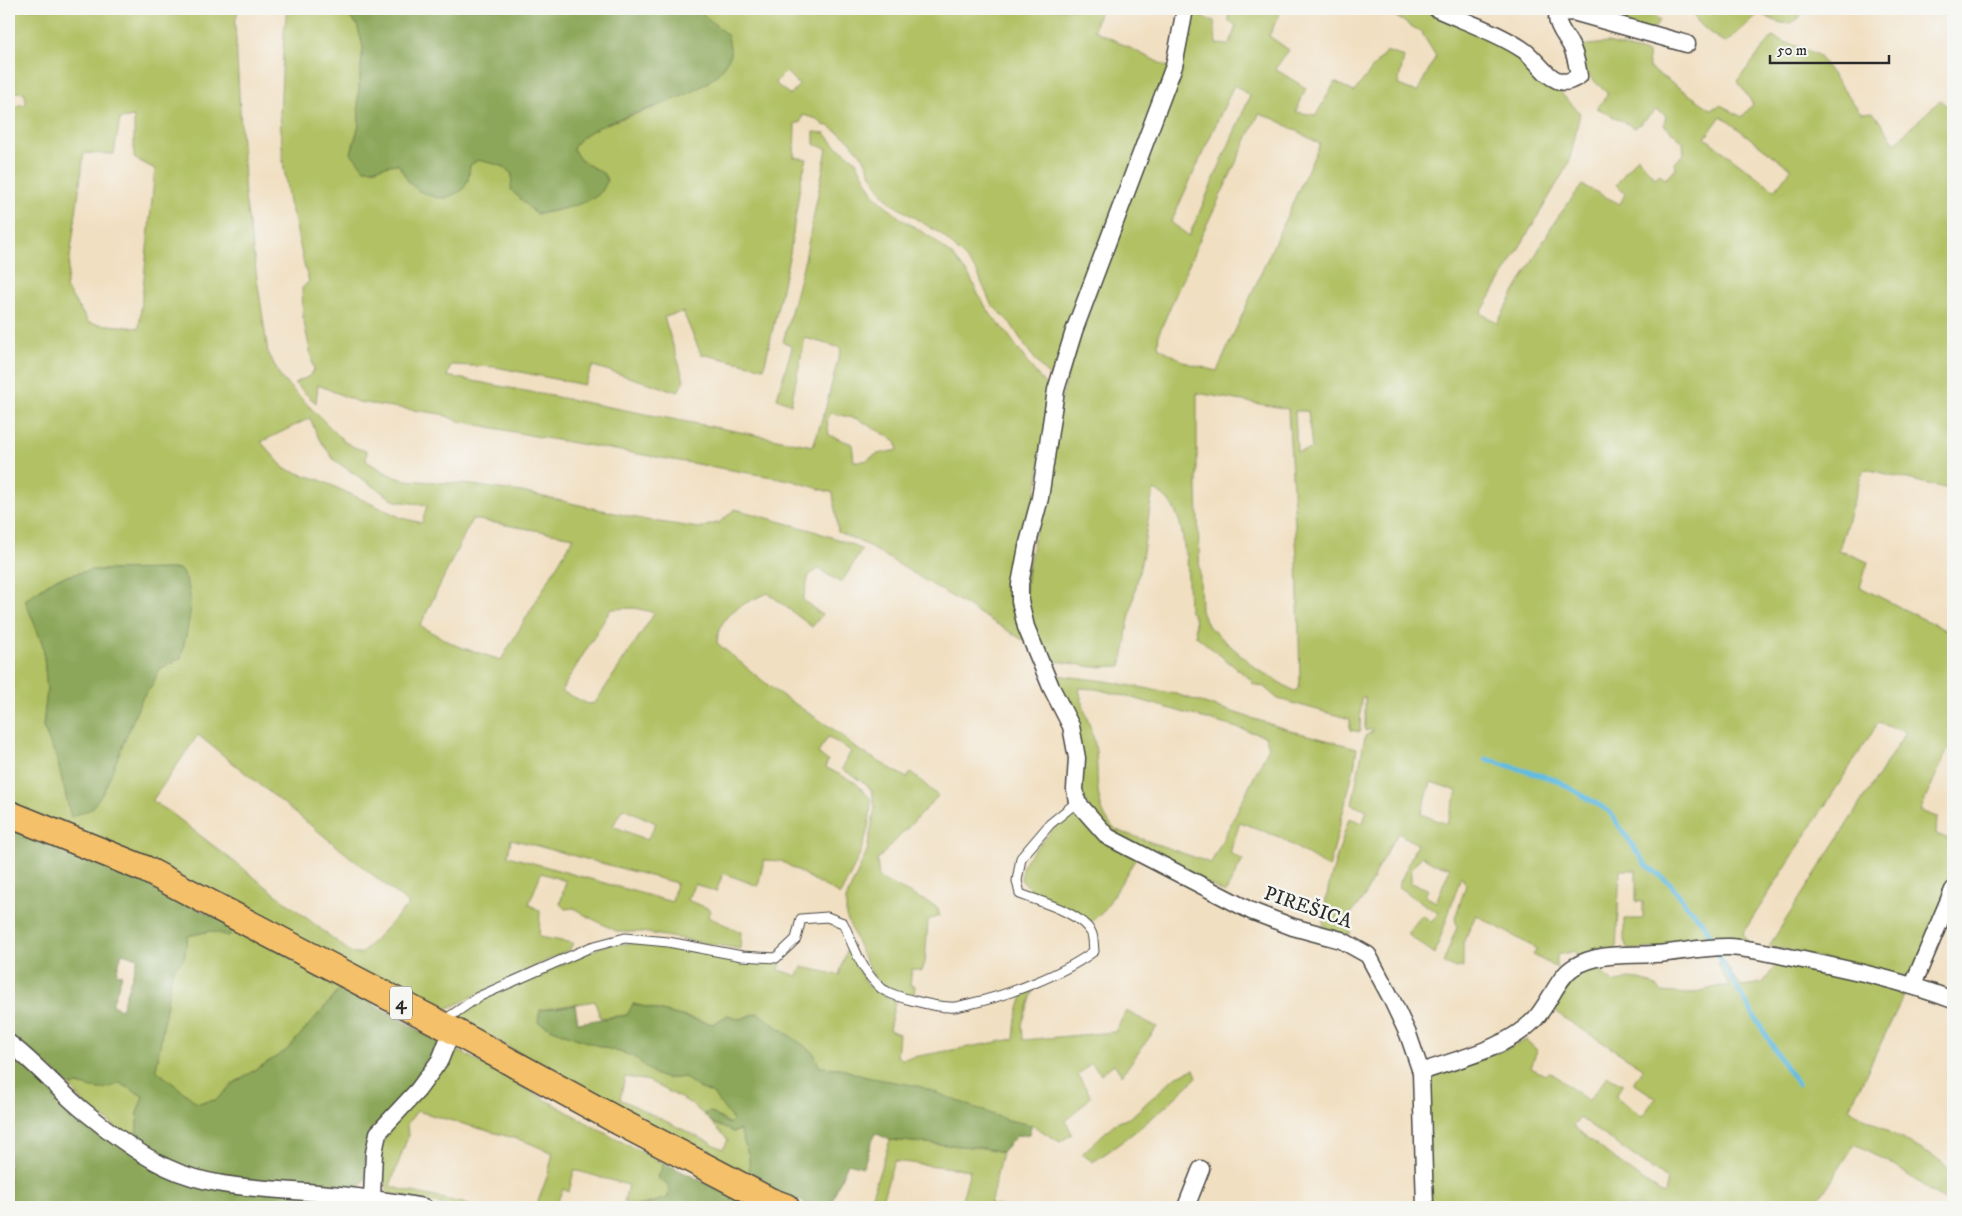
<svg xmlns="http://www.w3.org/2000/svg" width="1962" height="1216" font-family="'IM FELL DW Pica',serif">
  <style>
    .green { fill: #b1c164; stroke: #6e7648; fill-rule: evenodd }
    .forest { fill: #8ca75a; stroke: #5c6942; fill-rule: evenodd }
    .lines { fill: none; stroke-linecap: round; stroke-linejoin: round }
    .stream { stroke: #62bce0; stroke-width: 5 }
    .lane-casing { stroke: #494642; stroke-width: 11 }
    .street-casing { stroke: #494642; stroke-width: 19 }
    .primary-casing { stroke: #494642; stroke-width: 29 }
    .lane { stroke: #fff; stroke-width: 9 }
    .street { stroke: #fff; stroke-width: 16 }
    .primary { stroke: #f4c16a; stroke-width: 26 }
    .labels { text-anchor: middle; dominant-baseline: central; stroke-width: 5; stroke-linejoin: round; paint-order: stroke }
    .shield { fill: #f6f6f2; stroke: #686867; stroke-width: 1 }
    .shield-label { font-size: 19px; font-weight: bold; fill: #2b2b2b }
    .street-label { font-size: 20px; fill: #2b2b2b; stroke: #f6f6f2 }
  </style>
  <rect width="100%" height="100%" fill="#f6f6f2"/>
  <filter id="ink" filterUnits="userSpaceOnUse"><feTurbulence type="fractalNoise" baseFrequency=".02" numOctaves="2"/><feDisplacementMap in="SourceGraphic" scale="10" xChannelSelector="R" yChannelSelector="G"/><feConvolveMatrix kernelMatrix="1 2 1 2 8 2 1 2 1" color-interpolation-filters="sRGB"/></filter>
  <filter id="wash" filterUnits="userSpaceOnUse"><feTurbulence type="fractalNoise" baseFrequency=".0096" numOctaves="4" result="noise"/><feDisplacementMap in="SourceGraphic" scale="20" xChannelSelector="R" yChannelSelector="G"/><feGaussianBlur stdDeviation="1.12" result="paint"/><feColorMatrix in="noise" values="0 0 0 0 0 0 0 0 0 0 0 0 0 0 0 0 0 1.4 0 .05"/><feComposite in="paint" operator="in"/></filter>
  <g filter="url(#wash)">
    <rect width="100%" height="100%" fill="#f1dfc1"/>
    <path class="green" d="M9 9H238L235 24 245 197 268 352 281 378 345 442 356 448 367 451 366 461 390 475 405 480 464 484 522 492 646 520 699 528 720 522 735 509 811 530 851 544 862 550 841 583 819 569 809 575 803 600 822 615 812 627 768 593C743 604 719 612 717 643L774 690 842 735 854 747 907 778 911 772 938 796 877 860 879 878 937 907 940 916 928 920 925 963 922 971 912 969 910 985 915 986 914 995 897 994 875 979 861 952 846 916V899L867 851 875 808 872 791 866 784 842 769 851 751 828 737 818 753 828 761 825 767 856 783 871 799C871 836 856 864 840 895L781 861 764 860 758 886 723 873 716 892 695 884 687 900 710 909 708 917 741 932 740 949 641 932H618L583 914 574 908 565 909 560 904 566 881 541 873 529 904 540 911 539 937 573 943 570 949 451 1007 438 1010 9 803V107L26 104 25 93 9 91ZM134 117V158L155 169 139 328 89 323 66 288 84 153 114 154 120 119ZM310 418 318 437 334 460 395 501 427 505 422 523 402 518 320 480 285 469 261 442ZM472 519 574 537 501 660 457 646 420 626ZM179 569 187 579 174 662 159 669 152 686 142 698 126 736 71 817 57 759 43 727 47 691 43 645 25 600 55 579 91 570ZM634 608 652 612 654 614 595 703 588 704 561 691 611 609ZM198 735 409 904 361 954H353L170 812 152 801ZM623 808 656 823 647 840 613 826ZM511 839 676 883 672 902 508 856Z
      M287 9H339L357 24 363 47 358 96 359 125 351 153 374 170 385 165 398 164 403 172 445 198 468 180 470 165 478 160C486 162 498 163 505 168 520 178 524 201 536 214 559 211 584 205 602 191L604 174 580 160 573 149 576 141 597 127 656 107 728 37 697 9H1100L1094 30 1170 68 1056 382 1044 371 1027 349 1011 324 991 304 977 272 965 258 941 234 892 204 883 194 871 174 864 158 848 139 829 126 823 125 817 119 803 115 800 123H795L794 157 807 159 801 179 790 253 764 368 701 354 683 312 664 317 684 380 678 392 593 366 584 385 496 367 451 365 447 376 813 446 824 414 841 348 805 338 791 404 777 398 792 347 783 342 805 259 827 149 814 144V132L825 133 834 144 855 160 875 196 900 218 932 238 955 258 970 277 979 296 991 315 1007 333 1027 362 1053 394 1030 526 1023 640 867 545 838 532 833 493 790 480 539 437 459 421 441 414 358 402 318 385 316 403 294 383 308 377 314 370 303 317 302 288 309 281 305 269 294 218 289 203 283 161 280 114 284 33ZM786 72 799 85 790 95 775 83ZM831 413 858 419 896 441 898 450 877 454 865 461H854L852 444 829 435 827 420Z
      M1231 9H1282L1269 36 1289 50 1275 69 1306 88 1296 112 1316 115 1335 82 1354 92 1386 51 1404 57 1398 85 1417 92 1436 56 1421 32 1383 9H1426L1516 46 1580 113 1569 163 1481 313 1497 323 1555 221 1582 185 1620 204 1625 194 1616 185 1637 157 1655 178 1660 174 1665 179 1676 169 1675 163 1684 153 1683 142 1664 125 1666 115 1656 110 1635 128 1597 108 1608 94 1585 72 1578 46 1608 43 1648 53 1649 68 1711 109 1721 105 1742 117 1753 104 1737 81 1772 37 1817 54 1861 113 1873 112 1895 143 1940 100 1953 111V490L1866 469 1861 476 1839 550 1868 562 1860 587 1953 634V737L1920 811 1937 817 1936 834 1949 839 1953 846V881L1914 970 1907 978 1769 946 1906 732 1878 723 1743 933 1747 942 1628 950 1624 940V919H1643V902L1636 901V870H1620L1616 950 1578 960 1575 951 1557 955V968L1533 955 1537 949 1476 915 1463 943V967L1454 968 1443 963 1457 927 1455 918 1466 885 1461 876 1435 954 1407 934 1422 915 1432 922 1438 913 1398 887 1417 844 1398 833 1378 867 1364 898 1347 918 1344 924 1350 930V935L1327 930 1323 924C1325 888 1339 852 1349 818L1363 823 1367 810 1352 805 1365 736 1372 732V729L1365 731V697L1361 698 1360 732 1350 730V719L1278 699 1264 687 1253 684 1250 679 1196 636 1194 616 1189 610 1187 554H1185C1182 528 1179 503 1154 490L1151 501 1142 558 1126 634 1127 641 1121 666 1093 667 1056 661 1044 654 1026 613 1025 586 1061 401 1072 361 1193 14 1214 21 1216 44 1229 45 1236 26 1229 22 1228 10ZM1234 85 1250 96 1189 236 1171 222ZM1259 114 1275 119 1320 144 1302 182 1217 371 1187 363 1158 347 1159 333 1199 241ZM1721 116 1791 169 1775 190 1705 138ZM1197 393 1288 409 1297 557 1300 682 1298 689 1294 691 1257 669 1209 627 1201 611 1197 488ZM1295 411H1308L1312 449 1297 452ZM1431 782 1457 791 1447 824 1421 814ZM1422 856 1435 864 1450 868 1436 902 1425 896 1428 889 1411 883V869Z
      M1582 9H1645L1660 20 1652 32Z
      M1691 9H1807C1791 31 1780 24 1760 13L1726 43C1712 35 1696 25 1691 9Z
      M1055 675 1106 681 1176 694 1292 731 1357 748 1354 768 1329 868 1279 837 1240 822 1230 853 1243 860 1225 893 1106 828 1090 810 1083 795ZM1079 688 1096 689 1140 700 1265 736 1269 747 1211 863 1116 830C1091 808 1100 773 1095 745 1091 725 1082 708 1079 688Z
      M1075 814 1108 842 1136 858 1104 911 1090 923C1069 904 1039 902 1021 880L1022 868 1026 859 1066 815Z
      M235 927 343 986 287 1050 234 1083 216 1100 197 1103 156 1070 172 971 184 958 188 936 210 931 229 936Z
      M649 943 760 963H781L779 970 798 976 802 967 839 975 847 950 869 987 895 1002 889 1030 899 1034 897 1056 902 1059 1014 1039 1016 1018 1024 993 1035 986 1022 1024 1023 1040 1115 1032 1126 1011 1157 1027 1122 1075 1114 1064 1101 1074 1091 1063 1078 1075 1091 1097 1066 1121 1072 1134 1060 1142 1032 1125 1007 1120 944 1096 866 1077 839 1068 820 1067 758 1013 739 1019 728 1015 713 1024 634 1004 627 1015 600 1018 595 1001 540 1010 538 1022C568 1037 598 1046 630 1055 635 1056 638 1061 642 1064 656 1078 666 1080 684 1077L699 1088 712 1093 733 1120 730 1124 711 1112 703 1114 690 1103 649 1081 625 1077 620 1099 723 1149 728 1140 711 1122 733 1132 740 1130 749 1156 750 1181 458 1019 464 1012 494 994 608 944Z
      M1724 961 1733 976 1742 986 1763 983 1779 961 1907 989 1849 1109 1942 1162 1953 1174V1207H1949L1947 1202 1889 1162 1855 1144 1814 1207H1430L1427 1088 1431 1079 1442 1071 1507 1049 1526 1040 1537 1050 1531 1068 1545 1075 1549 1071 1588 1101 1608 1076 1623 1084 1615 1096 1642 1116 1656 1098 1633 1083 1643 1068 1564 1018 1551 1007C1561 989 1573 975 1592 964L1614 983 1632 978 1651 983 1662 992 1689 994 1716 987H1730L1717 964ZM1580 1118 1668 1180 1665 1192 1663 1194 1631 1172 1573 1126Z
      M453 1051 461 1052 612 1137 664 1163 658 1178 669 1186 668 1198C651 1204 640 1209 624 1202L628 1185 574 1170 569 1192 563 1189 555 1207H536L548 1174 553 1153 524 1141 417 1111 407 1124 408 1136 390 1186C418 1195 448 1198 476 1207H454L388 1193C385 1182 379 1170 379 1159 378 1133 431 1076 448 1054Z
      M1194 1069 1197 1077C1164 1109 1131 1137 1093 1162L1082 1154 1114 1124 1131 1117 1175 1077Z
      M120 1083 143 1096 138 1111 136 1143 83 1102 70 1086C88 1083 100 1091 120 1083Z
      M890 1140 984 1148 1002 1152 990 1205 1004 1207H960L970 1170 894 1161 880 1207H868Z"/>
    <path class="forest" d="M339 9H697L728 36C729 42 731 50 730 56 729 59 725 63 724 66 697 109 587 114 573 149L580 160 604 174 607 180C606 183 604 188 602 191 591 205 553 211 536 214L511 190 512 174 503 166 478 160 470 165 468 180 463 190 446 198H437L419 191 409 183 398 164C385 165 376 170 364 169L351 153 359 125 358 96 363 47 357 24Z
      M179 569C200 596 187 627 181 658L159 669 152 686 142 698 104 791 91 809 71 817 57 759 43 727 47 691 43 645 25 600 55 579 91 570Z
      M9 826 126 873 235 927 229 936 210 931 188 936 184 958 172 971 156 1070 197 1103 216 1100 234 1083 287 1050 343 986 439 1042 431 1066 370 1137 365 1151 366 1179 359 1189 239 1179 199 1174 163 1159 136 1143 138 1111 143 1096 120 1083C114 1086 106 1089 99 1089 86 1088 85 1083 70 1086L36 1055 9 1034ZM122 953 138 958 121 1009 112 1005 122 975 116 973Z
      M633 1004 713 1024 728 1015 739 1019 758 1013 813 1052 820 1067 839 1068 866 1077 919 1086 1007 1120 1032 1125 1029 1134 1016 1136 1002 1152 984 1148 890 1140 875 1133 863 1167 848 1163 829 1207H815L750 1181 749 1156 740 1130 733 1132 711 1122 703 1114 710 1112 729 1124 733 1120 712 1093 699 1088 684 1077C666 1080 656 1078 642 1064 638 1061 635 1056 630 1055 598 1046 568 1037 538 1022L540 1010 575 1005 578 1023 627 1015Z
      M9 1053 163 1172 393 1207H9Z
      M664 1163 756 1207H634L668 1198 669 1186 658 1178Z"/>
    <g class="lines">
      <path class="stream" d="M1486 759 1556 780 1609 811 1646 865 1671 884 1686 905 1705 925 1726 970 1783 1063 1798 1084"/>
    </g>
  </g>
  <g filter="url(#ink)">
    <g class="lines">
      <defs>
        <path id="lane" d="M442 1022 478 997 591 947 625 938 668 942 742 956 776 958 796 939 801 919 827 917 843 923C854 946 861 971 881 988 892 997 936 1007 950 1007 956 1008 963 1005 969 1004 1006 996 1064 974 1094 951 1093 945 1094 937 1091 932 1079 912 1041 902 1020 894L1017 881 1021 858 1050 824 1077 802"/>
        <path id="street" d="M1185 9 1174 66 1074 331 1056 390 1040 498 1027 547 1020 584V601L1026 627 1051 687 1071 726 1077 758 1075 789 1077 802 1108 837 1251 911 1293 927 1341 940 1368 955 1391 998 1408 1034 1421 1072 1425 1207
          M1437 9C1466 22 1496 32 1522 49 1535 57 1543 74 1557 80 1565 84 1571 81 1579 76 1577 65 1576 54 1570 44 1565 35 1558 28 1557 18L1560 13 1573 12 1687 44
          M1913 985 1953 890
          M9 1043C35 1063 55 1086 79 1107 106 1129 135 1152 166 1167 209 1188 261 1188 307 1192 347 1195 385 1200 424 1207
          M1421 1072C1458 1059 1505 1049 1533 1021 1548 1007 1558 976 1574 967 1599 952 1626 956 1654 954 1679 953 1704 946 1730 947 1756 949 1782 956 1808 961 1857 971 1906 982 1953 1000
          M372 1197 374 1153 378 1133 418 1090 440 1060 452 1030
          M1186 1207 1201 1169"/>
        <path id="primary" d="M9 814 145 869 452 1030 620 1122 770 1201 786 1207"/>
      </defs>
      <use href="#lane" class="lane-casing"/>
      <use href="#street" class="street-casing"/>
      <use href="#primary" class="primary-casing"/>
      <use href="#lane" class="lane"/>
      <use href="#street" class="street"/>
      <use href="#primary" class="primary"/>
    </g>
  </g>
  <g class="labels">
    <rect class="shield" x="390" y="986.5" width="22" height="33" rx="4"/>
    <g class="shield-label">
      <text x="401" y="1003">4</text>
    </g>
    <g class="street-label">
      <text transform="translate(1308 908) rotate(19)">PIREŠICA</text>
    </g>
  </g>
  <rect width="1962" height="1216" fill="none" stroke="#f6f6f2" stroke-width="30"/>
  <path d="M1770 55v8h119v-8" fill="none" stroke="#2b2b2b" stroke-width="2.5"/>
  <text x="1777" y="55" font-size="15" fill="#2b2b2b" stroke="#f6f6f2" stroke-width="4" paint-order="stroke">50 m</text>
</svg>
